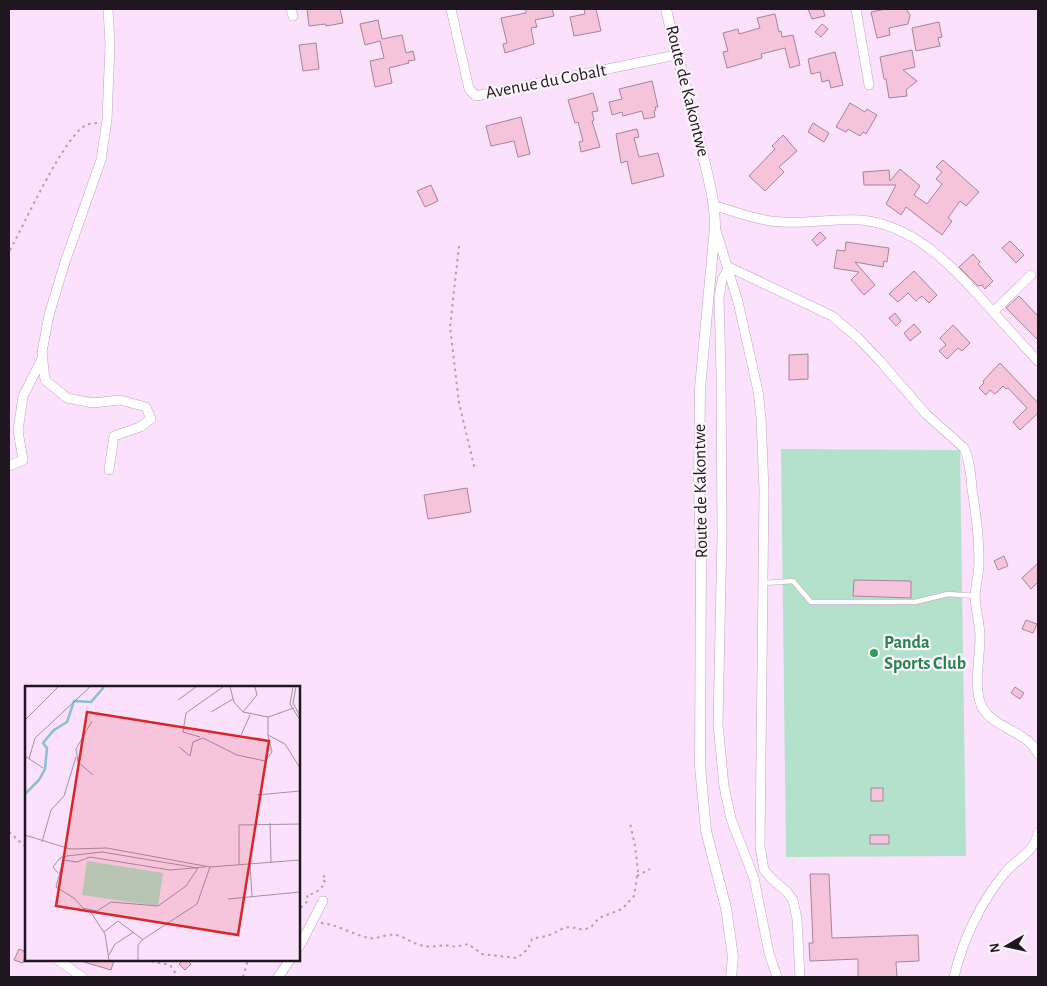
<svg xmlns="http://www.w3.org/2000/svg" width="1047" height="986" font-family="'Alegreya Sans',sans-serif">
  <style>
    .park { fill: #b3e1cb }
    .building { fill: #f5c4dc; stroke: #a58595 }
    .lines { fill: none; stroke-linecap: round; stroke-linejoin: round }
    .service-casing { stroke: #bea5bf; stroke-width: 5.5 }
    .minor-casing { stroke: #bea5bf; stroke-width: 10 }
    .tertiary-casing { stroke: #bea5bf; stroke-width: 11 }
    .path { stroke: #b39eb3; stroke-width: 2; stroke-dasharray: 2.5 4; stroke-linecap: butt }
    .service { stroke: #fff; stroke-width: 4.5 }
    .minor { stroke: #fff; stroke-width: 9 }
    .tertiary { stroke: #fff; stroke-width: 10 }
    .leisure-dot { fill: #2e9e5b; stroke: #fcf6fc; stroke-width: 2 }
    .labels { text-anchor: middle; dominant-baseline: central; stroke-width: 4.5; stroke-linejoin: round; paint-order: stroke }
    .street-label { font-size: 18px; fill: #1f161f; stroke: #fcf6fc }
    .leisure-label { font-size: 18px; font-weight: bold; fill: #27864d; stroke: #fcf6fc; text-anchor: start }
    .inset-river { fill: none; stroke: #88c0d2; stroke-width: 2.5 }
    .inset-road { fill: none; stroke: #a490a4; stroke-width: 1 }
    .view { fill: #d62828; fill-opacity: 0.15; stroke: #d62828; stroke-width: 2.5 }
    .inset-edge { fill: none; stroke: #1f161f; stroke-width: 2.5 }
  </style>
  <rect width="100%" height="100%" fill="#fce1fc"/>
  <path class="park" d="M781 449 960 450 966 856 786 857Z"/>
  <path class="building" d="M307 9H340L343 23 326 26V24L309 26Z
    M526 9H552L554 16 535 20 537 27 531 28 534 44 505 53 503 44 507 43 501 18 526 13Z
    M584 9H596L601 31 574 36 570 17 585 14Z
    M808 9H823L825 16 812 19Z
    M886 9H906L910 15 908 24 889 28 890 35 877 38 871 12Z
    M775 14 779 32 781 31 782 37 793 35 800 65 790 68 785 48 761 54 762 58 727 68 723 52 728 51 723 33 738 29 739 34 760 28 757 18Z
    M378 20 382 39 402 35 406 53 413 51 415 60 408 61 409 63 389 68 392 83 375 87 370 61 384 58 380 41 365 45 360 24Z
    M939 22 942 37 938 38 940 46 916 51 912 28Z
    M822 24 828 29 821 37 815 32Z
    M316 43 319 69 303 71 299 45Z
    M912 50 915 67 903 70 917 81 906 90 907 96 889 98 886 79H884L880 57Z
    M835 52 843 85 831 88 829 80 822 82 820 72 811 74 808 59Z
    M652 81 658 107H655L656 110 654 111 655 117 644 119 642 111 623 116 622 112 612 115 609 102 622 99 619 89Z
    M593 93 598 111 592 112 594 120 592 121 600 147 581 152 579 142 583 141 578 122 575 123 568 100Z
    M850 103 865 112 867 109 877 115 866 134 863 132 860 136 848 129 846 132 836 127Z
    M521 117 530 154 518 157 514 141 491 146 486 126Z
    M813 123 829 133 824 142 808 132Z
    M637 129 639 137 634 138 639 157 658 153 664 176 632 184 627 161 621 163 616 134Z
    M783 135 797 151 779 167 784 172 765 191 749 176 775 149 772 146Z
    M943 160 979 192 966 206 960 201 948 218 952 221 942 235 906 207 901 215 886 204 896 185H864L863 172 889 170 890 181 900 169 920 186 914 195 927 204 942 184 936 179 942 172 936 167Z
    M431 185 438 201 425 207 417 191Z
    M820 232 826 238 817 246 812 240Z
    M1010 241 1024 255 1016 263 1002 248Z
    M846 242 889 248 887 262 884 261 883 267 855 262 875 285 864 295 851 280 859 272 834 268 837 250 845 251Z
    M973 254 980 262 978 264 993 281 985 289 982 285 978 286 959 267Z
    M914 271 937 295 929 303 922 296 916 301 908 293 898 302 889 294Z
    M1019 296 1038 316V340L1006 308Z
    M895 313 901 321 896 326 889 318Z
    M914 324 921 332 910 341 904 333Z
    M953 325 970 343 962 351 958 348 947 359 939 351 946 345 940 338Z
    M808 354V379L789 380V355Z
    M1000 363 1038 403V413L1020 430 1013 422 1027 408 1008 388 1006 389 1003 386 995 394 990 390 986 395 979 388 984 383 983 381Z
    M467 488 471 512 428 519 424 495Z
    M1004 556 1008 566 998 570 994 561Z
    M1038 563V582L1031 589 1022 578Z
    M854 580 911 581V598L853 596Z
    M1026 620 1037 624 1033 633 1022 629Z
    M1015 687 1024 693 1020 699 1011 693Z
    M871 788H883V801H871Z
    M870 835H889V844H870Z
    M810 874H829L832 938 918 935 919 961 896 962 897 977H858V959L810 961 809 943H813Z
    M19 949 26 952 23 963 14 960Z
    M85 960H114L111 970 84 962Z
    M184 960H187L191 964 185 970 179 964Z"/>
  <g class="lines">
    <defs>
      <path id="service" d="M764 583 793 581 811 602H915L948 594 975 596"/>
      <path id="minor" d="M108 9 110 44 107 120 101 160 65 262 49 315 42 352 45 380 67 398 93 403 120 400 146 407 151 419 140 427 114 436 109 470
        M291 9 293 16
        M451 9 469 89 476 96 676 55
        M856 9 869 85
        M715 206C737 212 759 221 782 222 808 224 834 218 861 220 915 225 953 267 987 305 1004 324 1021 343 1038 361
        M715 227 738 302 758 391 761 417 764 490 760 846 764 870 771 878 787 892 793 900 797 919 800 977
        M993 312 1031 275
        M9 466 23 460 18 431 23 396 42 359
        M299 947 323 901
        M58 960 82 977
        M278 977 290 960
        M777 977 769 953 754 878 731 819 724 786 718 724 722 533 721 373 719 298 722 280 729 267 832 316 858 338 880 361 926 414 964 448C970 461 971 476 972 489 976 513 979 537 979 561 979 573 976 584 975 595 975 609 980 623 980 637 980 657 974 682 980 702 989 729 1027 729 1038 754
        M954 977C962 941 981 902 1004 874 1015 860 1035 852 1038 833"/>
      <path id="tertiary" d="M666 9C677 57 691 104 702 151 708 177 715 201 715 227L700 388 699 487 701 554 700 766 706 831 726 908 733 957 731 977"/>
    </defs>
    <use href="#service" class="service-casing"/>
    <use href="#minor" class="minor-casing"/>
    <use href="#tertiary" class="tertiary-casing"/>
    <path class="path" d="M459 246 450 327 459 403 475 470
      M10 250C24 225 64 136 86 125 89 124 94 123 97 123
      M9 832 26 847
      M637 876 650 869
      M299 914 302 906 308 901 307 895C316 893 321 890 325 882L322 878 328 873
      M321 923C336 924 354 935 369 938 377 940 387 933 396 935 406 937 414 945 425 946 434 948 446 943 455 947L468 944 482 954 517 958 528 949 532 939C538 937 546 937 552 934 566 927 567 925 583 930L591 927 599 918 622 909 634 896 638 870 635 846 630 823
      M145 960 170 965 178 977
      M243 977 248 960"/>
    <use href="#service" class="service"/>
    <use href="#minor" class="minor"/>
    <use href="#tertiary" class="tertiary"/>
  </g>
  <circle class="leisure-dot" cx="874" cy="653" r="5"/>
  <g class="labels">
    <g class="street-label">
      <text transform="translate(546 82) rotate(-11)">Avenue du Cobalt</text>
      <text transform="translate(687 91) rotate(76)">Route de Kakontwe</text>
      <text transform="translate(701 491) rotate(-91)">Route de Kakontwe</text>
    </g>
    <g class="leisure-label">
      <text x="884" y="643">Panda<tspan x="884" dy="21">Sports Club</tspan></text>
    </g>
  </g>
  <g transform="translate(25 686)">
    <rect width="275" height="275" fill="#fce1fc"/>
    <path d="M62 175 138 187 133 220 57 209Z" fill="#b3e1cb"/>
    <path class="inset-river" d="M0 108 14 94 20 83 22 62 18 57 29 44 42 36 49 15 66 16 79 1"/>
    <path class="inset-road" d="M205 1 209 16 218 26 243 31M268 1 265 18 275 34M271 1 268 17 275 30M153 14 171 1M186 26 208 13M218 26 232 9 230 1M0 34 33 1M67 35 51 63 53 76 68 89M216 49 225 29M243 49 260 58 275 82M175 51 158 46 161 27 198 1M154 61 165 70 168 56 178 52 212 69 240 75 247 66 243 49V31L269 22M0 70 18 82M4 73 10 52 65 1M232 109 275 105M245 137 246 176M0 149 45 163 82 162 185 181 275 174M17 156 26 124 39 110 51 71M38 174 52 176 65 171 145 184 180 181M225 178 227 211M214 179V139L275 138M33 187 28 181 35 172 37 171H39L42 170 77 166 173 182 161 200 133 220 86 216 72 225 58 222 49 212 31 201 39 171M203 213 275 206M65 225 80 248 84 274M79 246 93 235 117 253M84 269 90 258 109 246M113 274V259L117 254 172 218 185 181"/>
    <path class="view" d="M62 26 244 55 213 249 31 220Z"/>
    <rect width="275" height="275" class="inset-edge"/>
  </g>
  <rect width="1047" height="986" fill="none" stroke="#1f161f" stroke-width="20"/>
  <g transform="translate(1007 946) rotate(261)" stroke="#fcf6fc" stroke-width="4" paint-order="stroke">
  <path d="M0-4L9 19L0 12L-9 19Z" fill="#1f161f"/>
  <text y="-8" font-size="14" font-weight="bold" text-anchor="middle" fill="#1f161f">N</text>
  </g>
</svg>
